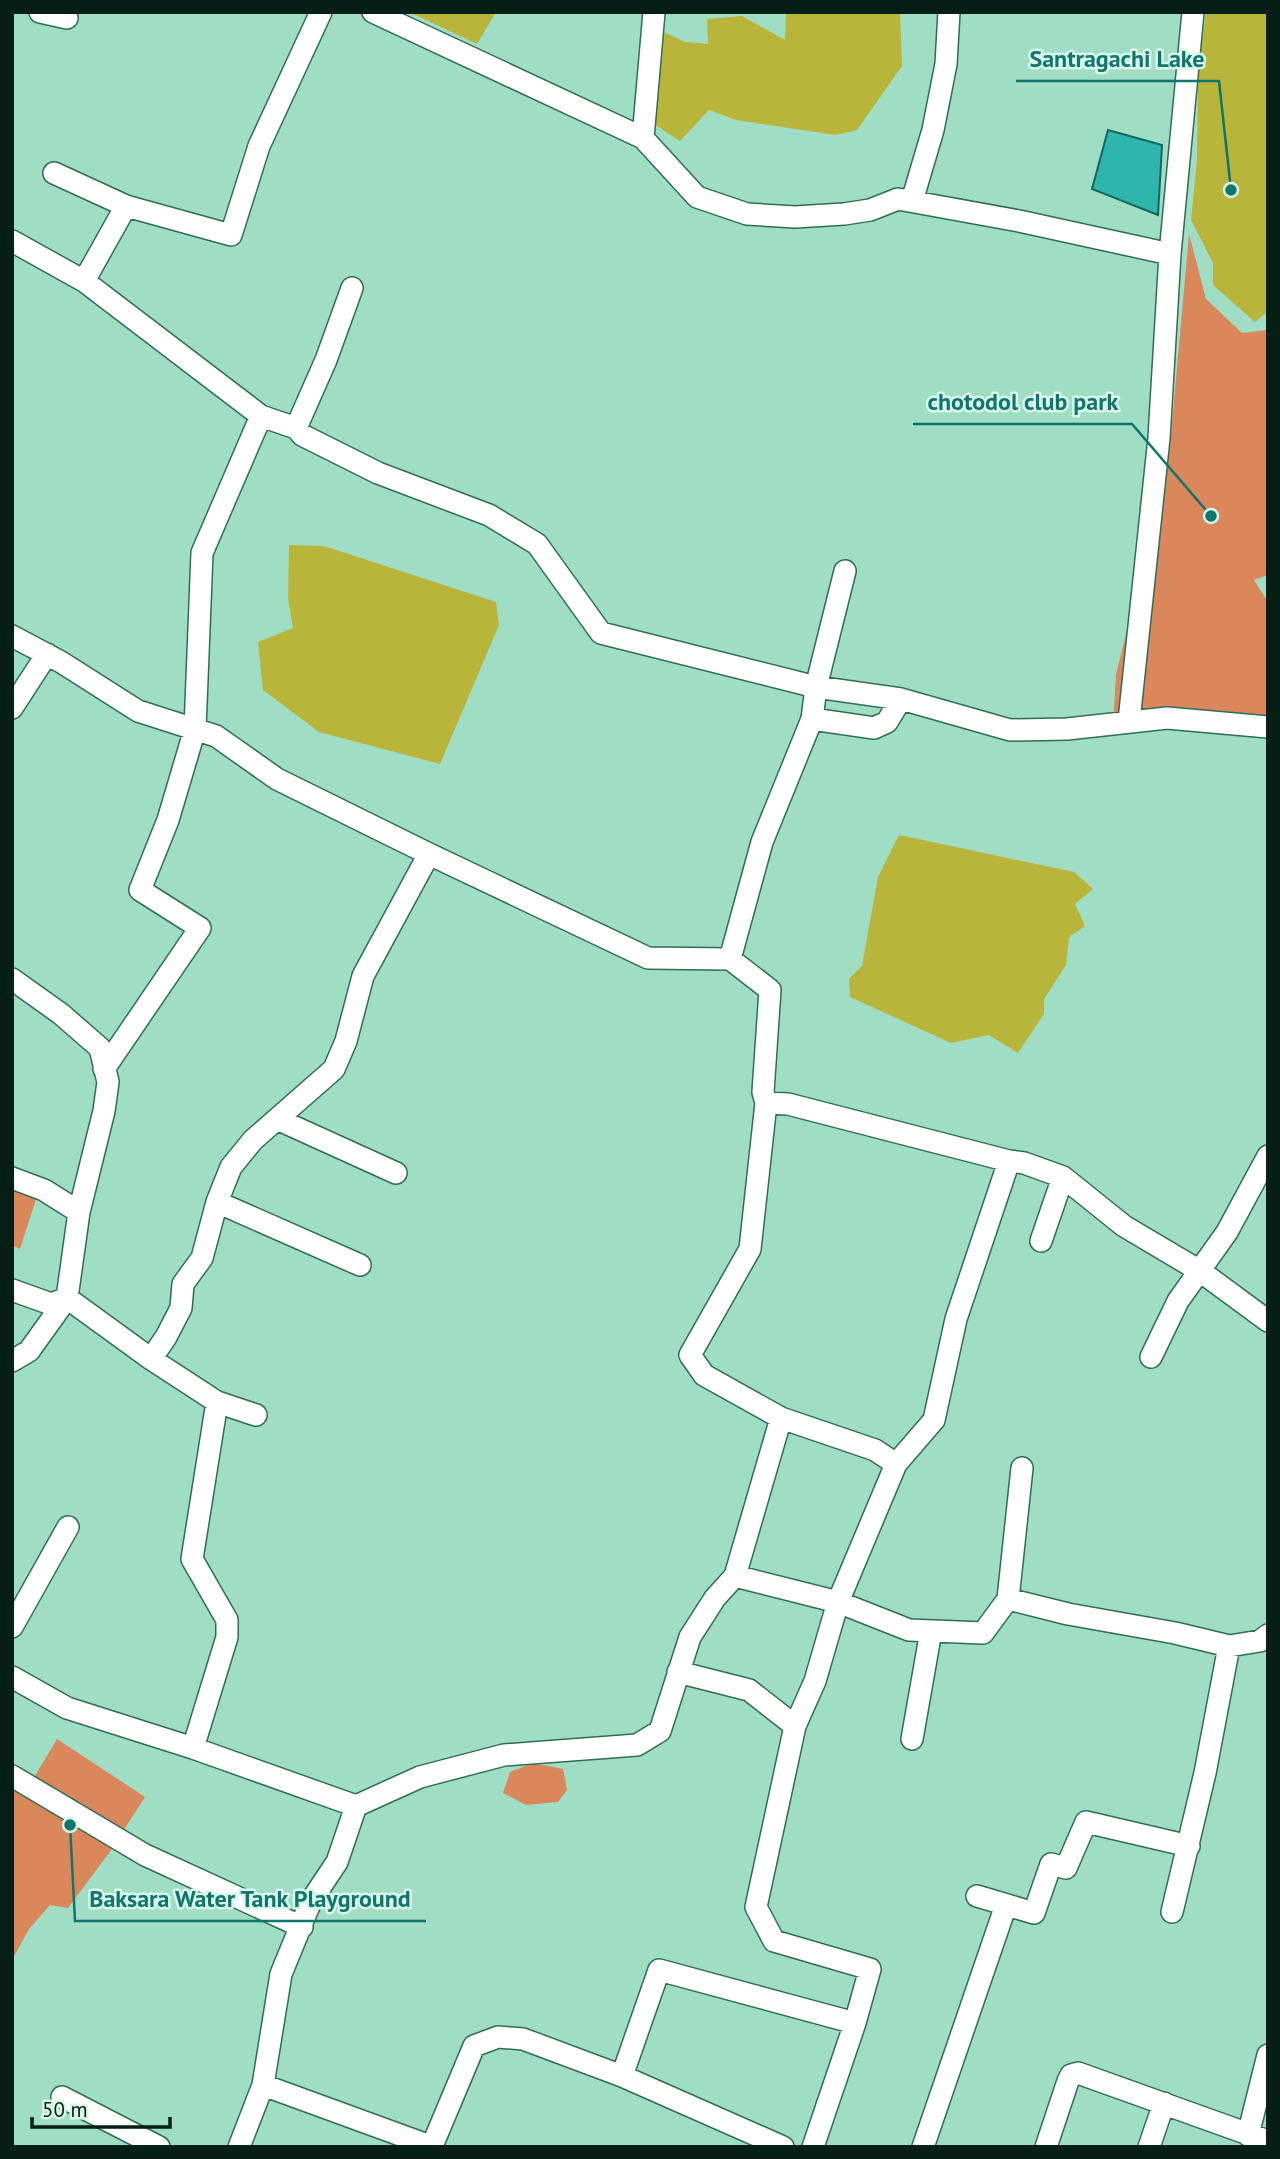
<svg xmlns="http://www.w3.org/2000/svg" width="1280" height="2159" font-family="'PT Sans',sans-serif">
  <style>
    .green { fill: #da875c }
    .water { fill: #b9b53b }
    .building { fill: #2eb6ac; stroke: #17655f; stroke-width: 2 }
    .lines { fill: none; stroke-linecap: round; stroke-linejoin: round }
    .minor-casing { stroke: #306d57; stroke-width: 24 }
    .minor { stroke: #fff; stroke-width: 21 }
    .leader { fill: none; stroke: #0f766e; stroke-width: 2.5 }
    .callout-dot { fill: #0f766e; stroke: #d8f6e9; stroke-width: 2.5 }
    .callout-label { font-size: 24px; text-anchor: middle; font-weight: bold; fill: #0f766e; stroke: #d8f6e9; stroke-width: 5; stroke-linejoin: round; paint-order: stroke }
  </style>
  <rect width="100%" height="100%" fill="#9fddc4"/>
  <path class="green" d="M1189 234 1206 299 1242 333 1268 330V575L1254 580 1268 602V717L1113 724 1116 675 1169 457Z
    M12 1186 37 1196 20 1249 12 1245Z
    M57 1739 145 1797 109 1853 68 1908 50 1905 29 1929 12 1960V1780L26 1791Z
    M533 1763 563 1769 567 1790 558 1802 526 1805 503 1793 510 1772Z"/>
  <path class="water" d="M409 12H496L477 44Z
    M786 12H900L902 66 857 130 836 135 736 120 709 110 680 141 637 113 657 29 685 42 708 44 707 19 742 16 785 40Z
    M1206 12H1268V311L1255 322 1213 285V263L1191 220 1197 159 1198 75Z
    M289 545 324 546 496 602 499 625 440 764 319 732 263 690 258 642 293 628 288 599Z
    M899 835 1074 872 1093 889 1075 904 1085 926 1069 937 1066 965 1044 999V1014L1018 1053 989 1035 951 1043 850 997 849 979 862 966 878 877Z"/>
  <path class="building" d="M1108 130 1162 145 1158 215 1092 189Z"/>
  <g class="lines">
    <defs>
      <path id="minor" d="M40 12 67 18
        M373 12 643 138 697 197 747 214 795 217 844 214 870 210 898 199 1019 221 1170 254
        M643 138 654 12
        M54 173 126 206 231 235 259 146 321 12
        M912 201 933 130 946 64 949 12
        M12 241 84 281 261 416 296 428 302 435 378 473 489 515 537 544 601 633 816 687 901 699 1010 730 1067 729 1167 718 1268 727
        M84 281 126 206
        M296 428 326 360 352 288
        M12 636 61 662 138 711 216 736 277 779 429 854 648 958 730 959 770 990 763 1092 766 1103 750 1249 690 1355 704 1375 781 1418 875 1450 896 1464
        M12 708 47 654
        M812 719 874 728 887 722 901 699
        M1129 721 1159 438 1170 254 1193 12
        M730 959 762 842 812 719 816 687 845 571
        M12 979 61 1014 100 1048 108 1082 104 1111 79 1212 67 1298 29 1351 12 1361
        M104 1069 200 928 140 890 168 820 195 729 202 553 261 416
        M766 1103 788 1104 1009 1161 1024 1163 1063 1177 1124 1226 1200 1271 1268 1321
        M277 1119 396 1173
        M12 1178 44 1190 79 1212
        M217 1202 360 1265
        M1041 1241 1063 1177
        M12 1290 51 1304 67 1298
        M67 1298 151 1359 217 1402 256 1415
        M1151 1357 1178 1301 1227 1232 1268 1156
        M151 1359 166 1337 181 1308 183 1284 202 1258 217 1202 231 1167 253 1140 334 1069 346 1041 363 976 429 854
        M735 1576 781 1418
        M1008 1599 1022 1468
        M12 1627 68 1527
        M678 1672 749 1690 795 1726
        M12 1677 67 1708 193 1748 356 1806
        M912 1739 931 1631
        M193 1748 227 1637V1620L192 1559 217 1402
        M12 1776 145 1855 302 1927
        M977 1896 1034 1913 1051 1864 1066 1868 1086 1822 1189 1846
        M1172 1912 1205 1773 1229 1646
        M622 2076 659 1970 855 2023
        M263 2085 433 2147
        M62 2097 159 2147
        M1248 2135 1268 2055
        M432 2146 474 2046 498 2037 523 2039 622 2076 783 2147
        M239 2147 263 2085 281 1974 311 1901 337 1862 356 1806 420 1777 504 1755 637 1745 660 1731 690 1637 715 1598 735 1576 838 1602 909 1630 983 1633 1008 1599 1068 1614 1175 1633 1229 1646 1260 1641 1268 1635
        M813 2147 855 2023 870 1969 774 1941 756 1907 795 1726 815 1681 838 1602 896 1464 934 1420 956 1319 1009 1161
        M923 2147 1006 1905
        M1046 2147 1068 2081 1071 2075 1078 2073 1268 2141
        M1149 2147 1164 2103"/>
    </defs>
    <use href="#minor" class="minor-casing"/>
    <use href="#minor" class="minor"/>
  </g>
  <path class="leader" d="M1231 190L1219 81H1016M1211 516L1132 424H913M70 1825L75 1921H426"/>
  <g class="callout-dot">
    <circle cx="1231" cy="190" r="7"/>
    <circle cx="1211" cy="516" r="7"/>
    <circle cx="70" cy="1825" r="7"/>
  </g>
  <g class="callout-label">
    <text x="1117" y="67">Santragachi Lake</text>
    <text x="1023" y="410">chotodol club park</text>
    <text x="250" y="1907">Baksara Water Tank Playground</text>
  </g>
  <rect width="1280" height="2159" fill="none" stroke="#051e16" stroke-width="28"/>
  <path d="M32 2117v10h138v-10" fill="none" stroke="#051e16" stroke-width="3.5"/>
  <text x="42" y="2117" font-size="21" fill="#051e16" stroke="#d8f6e9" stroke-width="5" paint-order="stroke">50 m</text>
</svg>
